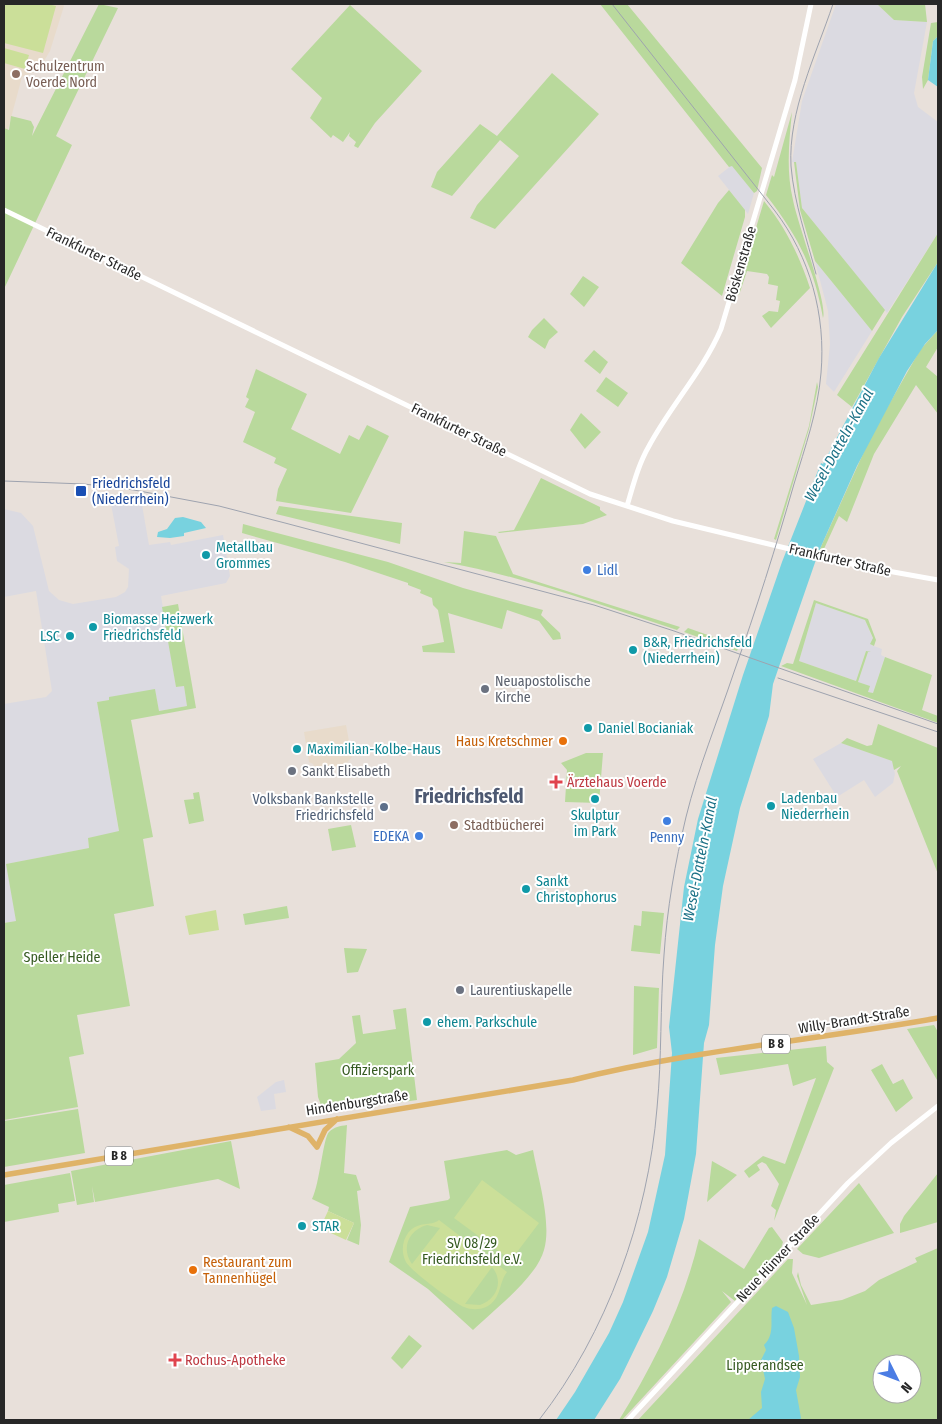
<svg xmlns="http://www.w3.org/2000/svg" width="942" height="1424" font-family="'Fira Sans Condensed',sans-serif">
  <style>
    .industrial { fill: #dbdae1 }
    .education { fill: #e8dbcb }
    .green { fill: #b9d99c; fill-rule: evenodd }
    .pitch { fill: #cbdf99; fill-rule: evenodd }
    .water { fill: #78d2df }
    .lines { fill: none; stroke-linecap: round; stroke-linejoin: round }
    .secondary { stroke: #fff; stroke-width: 5 }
    .primary { stroke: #dfb368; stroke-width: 5.5 }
    .rail { stroke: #9ea3af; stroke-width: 1 }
    .education-dot { fill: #8d6e63; stroke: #fff; stroke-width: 2 }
    .transit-dot { fill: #1a4fb4; stroke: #fff; stroke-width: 2 }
    .culture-dot { fill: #0f9aa8; stroke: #fff; stroke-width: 2 }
    .shop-dot { fill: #3f7fe0; stroke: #fff; stroke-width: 2 }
    .worship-dot { fill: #6b7280; stroke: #fff; stroke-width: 2 }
    .food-dot { fill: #e8710a; stroke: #fff; stroke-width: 2 }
    .health-dot { fill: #e0444e; stroke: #fff; stroke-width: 2 }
    .service-dot { fill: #5c6f8a; stroke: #fff; stroke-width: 2 }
    .labels { text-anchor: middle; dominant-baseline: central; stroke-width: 4; stroke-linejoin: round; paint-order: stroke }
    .shield { fill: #fff; stroke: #686868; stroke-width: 1 }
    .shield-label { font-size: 12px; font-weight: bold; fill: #272727 }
    .education-label { font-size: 14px; fill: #785e54; stroke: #fff; text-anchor: start }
    .street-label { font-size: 14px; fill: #272727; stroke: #fff }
    .transit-label { font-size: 14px; fill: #164399; stroke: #fff; text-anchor: start }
    .culture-label { font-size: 14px; fill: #0d838f; stroke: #fff; text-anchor: start }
    .shop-label { font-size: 14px; fill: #366cbe; stroke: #fff; text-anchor: start }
    .worship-label { font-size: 14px; fill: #5b616d; stroke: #fff; text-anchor: start }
    .food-label { font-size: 14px; fill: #c56008; stroke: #fff; text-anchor: end }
    .health-label { font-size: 14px; fill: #be3a42; stroke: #fff; text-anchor: start }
    .service-label { font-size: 14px; fill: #4e5e75; stroke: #fff; text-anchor: end }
    .park-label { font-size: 14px; fill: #355a21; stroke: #fff }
    .water-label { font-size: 15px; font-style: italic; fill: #1c7186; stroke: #fff }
    .district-label { font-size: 19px; font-weight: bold; fill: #4d5972; stroke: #fff }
  </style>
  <rect width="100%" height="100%" fill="#e8e0da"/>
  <path class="industrial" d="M836 4H877L894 20 927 22 914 93 918 107 938 122V233L887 313 802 208 796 163 792 162 802 101Z
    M732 165 754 193 748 214 718 176Z
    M815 261 872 331 834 392 826 384 830 344 828 311Z
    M111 504 142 505 149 545 170 542 171 545 223 535 230 576 226 583 161 596 176 687 184 686 187 706 159 711 155 690 109 698V700L97 702 119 832 88 838 89 848 7 864 16 921 4 923V704L46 697 52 691 36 591 4 597V509L21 513 33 526 49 591 59 600 73 604 116 597 125 592 128 587 129 569 117 561 115 547 119 546Z
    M816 603 865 620 873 639 871 645 882 649 881 655 885 657 873 693 868 692 858 682 868 652 866 651 856 681 799 661Z
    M841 743 892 761 895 774 893 783 875 797 864 780 837 797 813 759Z
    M284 1080 286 1092 274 1094 276 1109 261 1111 257 1097 276 1082Z"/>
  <path class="education" d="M4 4H63L64 6 50 51 44 61 34 72 22 77 4 144Z
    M346 725 352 757 342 768 328 771 323 768 315 769 313 764 309 762 304 732Z"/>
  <path class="green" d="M99 4 118 8 56 136 72 145 4 289V128L9 130 11 116 31 121 34 127 32 136Z
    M600 4H627L762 168 757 191 754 193 732 166 729 167Z
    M877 4H925L927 22 894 20Z
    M350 5 422 71 375 123 358 148 354 146 356 142 349 136 350 132 343 142 333 135 331 138 310 118 322 98 291 69Z
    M938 22V36L933 41 928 80 923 89 922 77 931 23Z
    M552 73 599 114 495 229 470 218 477 205 519 156 500 140 452 196 431 187 437 172 480 124 497 136Z
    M792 112C789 142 786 171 793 200 797 222 828 304 823 318 814 267 798 236 766 195L772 175 774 177Z
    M794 162H796L802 208 885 310 872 331 815 261 800 210Z
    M729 190 745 210V217L722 296 681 263 718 203Z
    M764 201C786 228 799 255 810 288L771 328 762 316 769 311 778 312 780 301 776 300 778 286 768 284 769 277 767 274 747 271 739 295H736Z
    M938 233V262L902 317 852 407 837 395Z
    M583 276 599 287 584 307 570 294Z
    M544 318 558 332 549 340 545 349 528 337 532 330Z
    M938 330V347L926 367 938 377V414L916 385 874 454 847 522 839 516 823 551H819L872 434 920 350Z
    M594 350 608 362 600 374 584 361Z
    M256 369 307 394 291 429 340 454 349 435 359 440 367 425 389 436 351 513 276 501 278 489 287 469 274 463 276 458 243 442 255 412 245 407 249 399 246 397Z
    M606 377 628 393 618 407 596 391Z
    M817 382 818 387 809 429 776 540 774 539 809 426Z
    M581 413 601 432 585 449 570 430Z
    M541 478 600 507V510L607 515 583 524 499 533 498 532 514 530Z
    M279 506 402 523 400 544 276 514Z
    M243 524 388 562 463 588 543 610 541 615 560 633 561 639 553 640 539 621 507 610 502 629 448 613 455 653 423 652 422 646 444 642 438 610 433 605 432 598 420 593 421 590 408 585V583L345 562 242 533Z
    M464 531 496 536 513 574 680 627 677 630C600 605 523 576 444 562L461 563Z
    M814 600 868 619 876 640 874 646 870 644 873 638 865 620 816 603 799 661 856 681 866 651 871 652H868L858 682 870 686 868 692 873 693 885 657 932 675 922 710 938 716V723L781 666 787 663 793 664Z
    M178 604 196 708 131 720 153 837 143 839 154 906 114 914 130 1006 77 1015 84 1054 69 1057 78 1107 4 1120V923L16 921 6 864 89 848 88 838 119 831 97 702 109 700V697L155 689 159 711 187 706 184 686 176 687 162 607Z
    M688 628 739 646 737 651 684 632Z
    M878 724 938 748V874L897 771 901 766 894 770 892 761 841 743 847 738 867 746 872 745Z
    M586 753H603L599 803 565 802 567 770 561 763Z
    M199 792 204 821 189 824 184 800 194 799 193 793Z
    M351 825 356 847 332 851 328 829Z
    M287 906 289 918 245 925 243 914Z
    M642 911 664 913 660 954 631 951 634 925 641 926Z
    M344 948 367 949 358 972 347 973Z
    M634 986 659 988 657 1048 633 1055Z
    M406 1008 417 1100 324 1113 318 1097 315 1063 339 1059 356 1043 352 1016 360 1015 363 1034 396 1029 393 1010Z
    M934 1025 938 1032 937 1080 907 1029Z
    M826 1046 827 1062 834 1068 774 1221 776 1210 771 1206 779 1184 766 1164 762 1162 757 1165 760 1170 749 1178 744 1171 763 1156 785 1164 816 1078 793 1086 788 1064 720 1075 716 1058Z
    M882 1064 893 1084 903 1079 913 1098 896 1112 871 1070Z
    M78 1109 85 1153 4 1167V1121Z
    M347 1125 344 1173 356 1175 361 1190 357 1191 361 1225 359 1245 347 1240 354 1223 328 1211 329 1207 312 1199C320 1183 323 1138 329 1132 334 1127 340 1126 347 1125Z
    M231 1141 240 1189 218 1179 95 1202 92 1186 94 1202 77 1205 71 1171Z
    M507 1150 516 1155 533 1150C538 1178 552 1223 544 1250 537 1277 494 1310 473 1330L428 1289 389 1262 410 1207 448 1200 450 1198 444 1161Z
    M712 1161 737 1175 707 1202Z
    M70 1173 75 1201 58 1204 59 1212 4 1222V1185Z
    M938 1173V1222L900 1233V1224L904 1216Z
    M859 1183 894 1233 819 1258 803 1254 797 1249Z
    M772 1227 783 1242 780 1252 735 1301 722 1291 731 1302 622 1420H619C654 1364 684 1303 699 1239L744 1269 769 1228Z
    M938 1248V1420H638L788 1259H793L792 1273 807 1305 797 1276 798 1272 801 1285 811 1305 842 1300 865 1291 879 1280 917 1262 915 1258ZM882 1364H912V1394H882Z
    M409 1335 422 1346 402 1369 391 1358Z"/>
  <path class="pitch" d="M4 4H48L56 6 43 53 4 43Z
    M4 48 29 55 25 69 4 63Z
    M216 910 219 930 189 935 185 916Z
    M482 1180 539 1223 511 1260 454 1218Z
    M328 1211 354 1223 346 1240 320 1228Z
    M439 1220 507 1272C498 1284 502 1299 486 1307 479 1310 471 1310 464 1307 454 1303 411 1271 406 1262 401 1253 402 1241 408 1233 419 1220 430 1227 439 1220ZM427 1225 440 1228 412 1264C401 1249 408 1230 427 1225ZM492 1267C504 1281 497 1299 480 1305L465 1304Z"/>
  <path class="water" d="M938 36V87L928 80 933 41Z
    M938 262V330L925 344 907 371 857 466 819 551 773 684 769 716 740 808 723 886 715 945 709 1025 704 1043 696 1154 684 1219 667 1277 653 1311 620 1379 594 1420H556L575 1392 609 1333 623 1302 648 1232 665 1155 672 1053 669 1027 684 887 698 819 743 675 782 562 821 463 823 464 879 358Z
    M183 517 201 522 206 528 184 533V536L170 538 157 537 158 532 167 529 175 518Z
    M776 1306 788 1312 794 1328 799 1356 800 1377 796 1390 801 1418 800 1420H748L762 1408 761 1392 765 1379 761 1360 766 1350 764 1345C775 1334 770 1322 772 1308Z"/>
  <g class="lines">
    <path class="secondary" d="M4 210 590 494 673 521 860 566 938 580
      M627 506C633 486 638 465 649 446 671 405 703 371 721 329L795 80 811 4
      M628 1420 848 1183 891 1143 938 1106"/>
    <path class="primary" d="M289 1127 308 1136 317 1147 325 1130 337 1119
      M4 1175 573 1080C693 1050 817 1040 938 1018"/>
    <path class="rail" d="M816 274C807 239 794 203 791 166 788 111 816 55 833 4
      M4 481 84 484 134 490 219 506 285 523 594 605 674 631 938 724
      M778 678 938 732
      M539 1420C607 1333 648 1218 657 1108 662 1057 660 1006 664 955 667 909 675 863 686 817 698 768 718 720 734 672 756 610 776 547 794 484 805 447 818 411 821 373 826 315 810 257 775 211L612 4"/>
  </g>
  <g class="education-dot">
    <circle cx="16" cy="74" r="5"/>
    <circle cx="454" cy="825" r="5"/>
  </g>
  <rect class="transit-dot" x="75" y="485" width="12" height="12" rx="2.5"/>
  <g class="culture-dot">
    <circle cx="206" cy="555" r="5"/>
    <circle cx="93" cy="627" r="5"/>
    <circle cx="70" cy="636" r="5"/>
    <circle cx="633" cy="650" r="5"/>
    <circle cx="588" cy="728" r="5"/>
    <circle cx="297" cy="749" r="5"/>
    <circle cx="595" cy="799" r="5"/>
    <circle cx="771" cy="806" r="5"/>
    <circle cx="526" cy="889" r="5"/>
    <circle cx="427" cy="1022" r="5"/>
    <circle cx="302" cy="1226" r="5"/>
  </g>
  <g class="shop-dot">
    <circle cx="587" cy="570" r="5"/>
    <circle cx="667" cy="821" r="5"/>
    <circle cx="419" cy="836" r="5"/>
  </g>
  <g class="worship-dot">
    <circle cx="485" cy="689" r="5"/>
    <circle cx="292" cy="771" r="5"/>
    <circle cx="460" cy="990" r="5"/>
  </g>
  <g class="food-dot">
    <circle cx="563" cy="741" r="5"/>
    <circle cx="193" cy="1270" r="5"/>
  </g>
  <g class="health-dot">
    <path d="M553.5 774.5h5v5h5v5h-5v5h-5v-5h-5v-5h5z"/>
    <path d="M172.5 1352.5h5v5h5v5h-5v5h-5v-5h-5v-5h5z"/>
  </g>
  <circle class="service-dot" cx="384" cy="807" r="5"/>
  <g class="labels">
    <g class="shield">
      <rect x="762" y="1034.5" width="28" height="19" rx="4"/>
      <rect x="105" y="1146.5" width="28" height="19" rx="4"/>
    </g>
    <g class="shield-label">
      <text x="776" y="1044">B 8</text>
      <text x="119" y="1156">B 8</text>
    </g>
    <g class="education-label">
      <text x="26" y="66">Schulzentrum<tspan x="26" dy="16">Voerde Nord</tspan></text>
      <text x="464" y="825">Stadtbücherei</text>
    </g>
    <g class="street-label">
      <text transform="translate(94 254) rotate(26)">Frankfurter Straße</text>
      <text transform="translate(741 264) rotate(-74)">Böskenstraße</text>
      <text transform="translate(459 430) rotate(26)">Frankfurter Straße</text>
      <text transform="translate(840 560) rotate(13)">Frankfurter Straße</text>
      <text transform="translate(854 1020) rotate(-9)">Willy-Brandt-Straße</text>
      <text transform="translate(357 1103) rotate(-9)">Hindenburgstraße</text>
      <text transform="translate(778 1258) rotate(-47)">Neue Hünxer Straße</text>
    </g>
    <g class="transit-label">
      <text x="92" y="483">Friedrichsfeld<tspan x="92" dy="16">(Niederrhein)</tspan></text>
    </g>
    <g class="culture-label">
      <text x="216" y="547">Metallbau<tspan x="216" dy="16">Grommes</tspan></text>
      <text x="103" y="619">Biomasse Heizwerk<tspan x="103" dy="16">Friedrichsfeld</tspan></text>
      <text x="60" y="636" text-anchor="end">LSC</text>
      <text x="643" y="642">B&amp;R, Friedrichsfeld<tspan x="643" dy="16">(Niederrhein)</tspan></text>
      <text x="598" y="728">Daniel Bocianiak</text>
      <text x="307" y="749">Maximilian-Kolbe-Haus</text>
      <text x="781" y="798">Ladenbau<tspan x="781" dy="16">Niederrhein</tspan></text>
      <text x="595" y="815" text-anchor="middle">Skulptur<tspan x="595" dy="16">im Park</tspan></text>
      <text x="536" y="881">Sankt<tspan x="536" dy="16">Christophorus</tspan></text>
      <text x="437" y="1022">ehem. Parkschule</text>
      <text x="312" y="1226">STAR</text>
    </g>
    <g class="shop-label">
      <text x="597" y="570">Lidl</text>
      <text x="409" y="836" text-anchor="end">EDEKA</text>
      <text x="667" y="837" text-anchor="middle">Penny</text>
    </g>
    <g class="worship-label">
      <text x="495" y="681">Neuapostolische<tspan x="495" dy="16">Kirche</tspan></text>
      <text x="302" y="771">Sankt Elisabeth</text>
      <text x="470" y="990">Laurentiuskapelle</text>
    </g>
    <g class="food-label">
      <text x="553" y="741">Haus Kretschmer</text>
      <text x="203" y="1262" text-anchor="start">Restaurant zum<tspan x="203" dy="16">Tannenhügel</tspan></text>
    </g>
    <g class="health-label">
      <text x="567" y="782">Ärztehaus Voerde</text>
      <text x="185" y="1360">Rochus-Apotheke</text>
    </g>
    <g class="service-label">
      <text x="374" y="799">Volksbank Bankstelle<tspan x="374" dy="16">Friedrichsfeld</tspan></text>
    </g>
    <g class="park-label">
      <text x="62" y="957">Speller Heide</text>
      <text x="378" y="1070">Offizierspark</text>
      <text x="472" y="1243">SV 08/29<tspan x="472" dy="16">Friedrichsfeld e.V.</tspan></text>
      <text x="765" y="1365">Lipperandsee</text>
    </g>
    <g class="water-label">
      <text transform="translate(839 445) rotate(-61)">Wesel-Datteln-Kanal</text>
      <text transform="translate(700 859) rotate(-79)">Wesel-Datteln-Kanal</text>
    </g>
    <g class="district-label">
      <text x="469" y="796">Friedrichsfeld</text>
    </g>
  </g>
  <rect width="942" height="1424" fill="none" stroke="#272727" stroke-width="10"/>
  <g transform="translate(897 1379) rotate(132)"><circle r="24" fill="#ffffff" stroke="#a9a9a9"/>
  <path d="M0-4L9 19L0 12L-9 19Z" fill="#4b7de4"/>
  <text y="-8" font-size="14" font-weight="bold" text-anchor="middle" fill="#272727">N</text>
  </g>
</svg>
